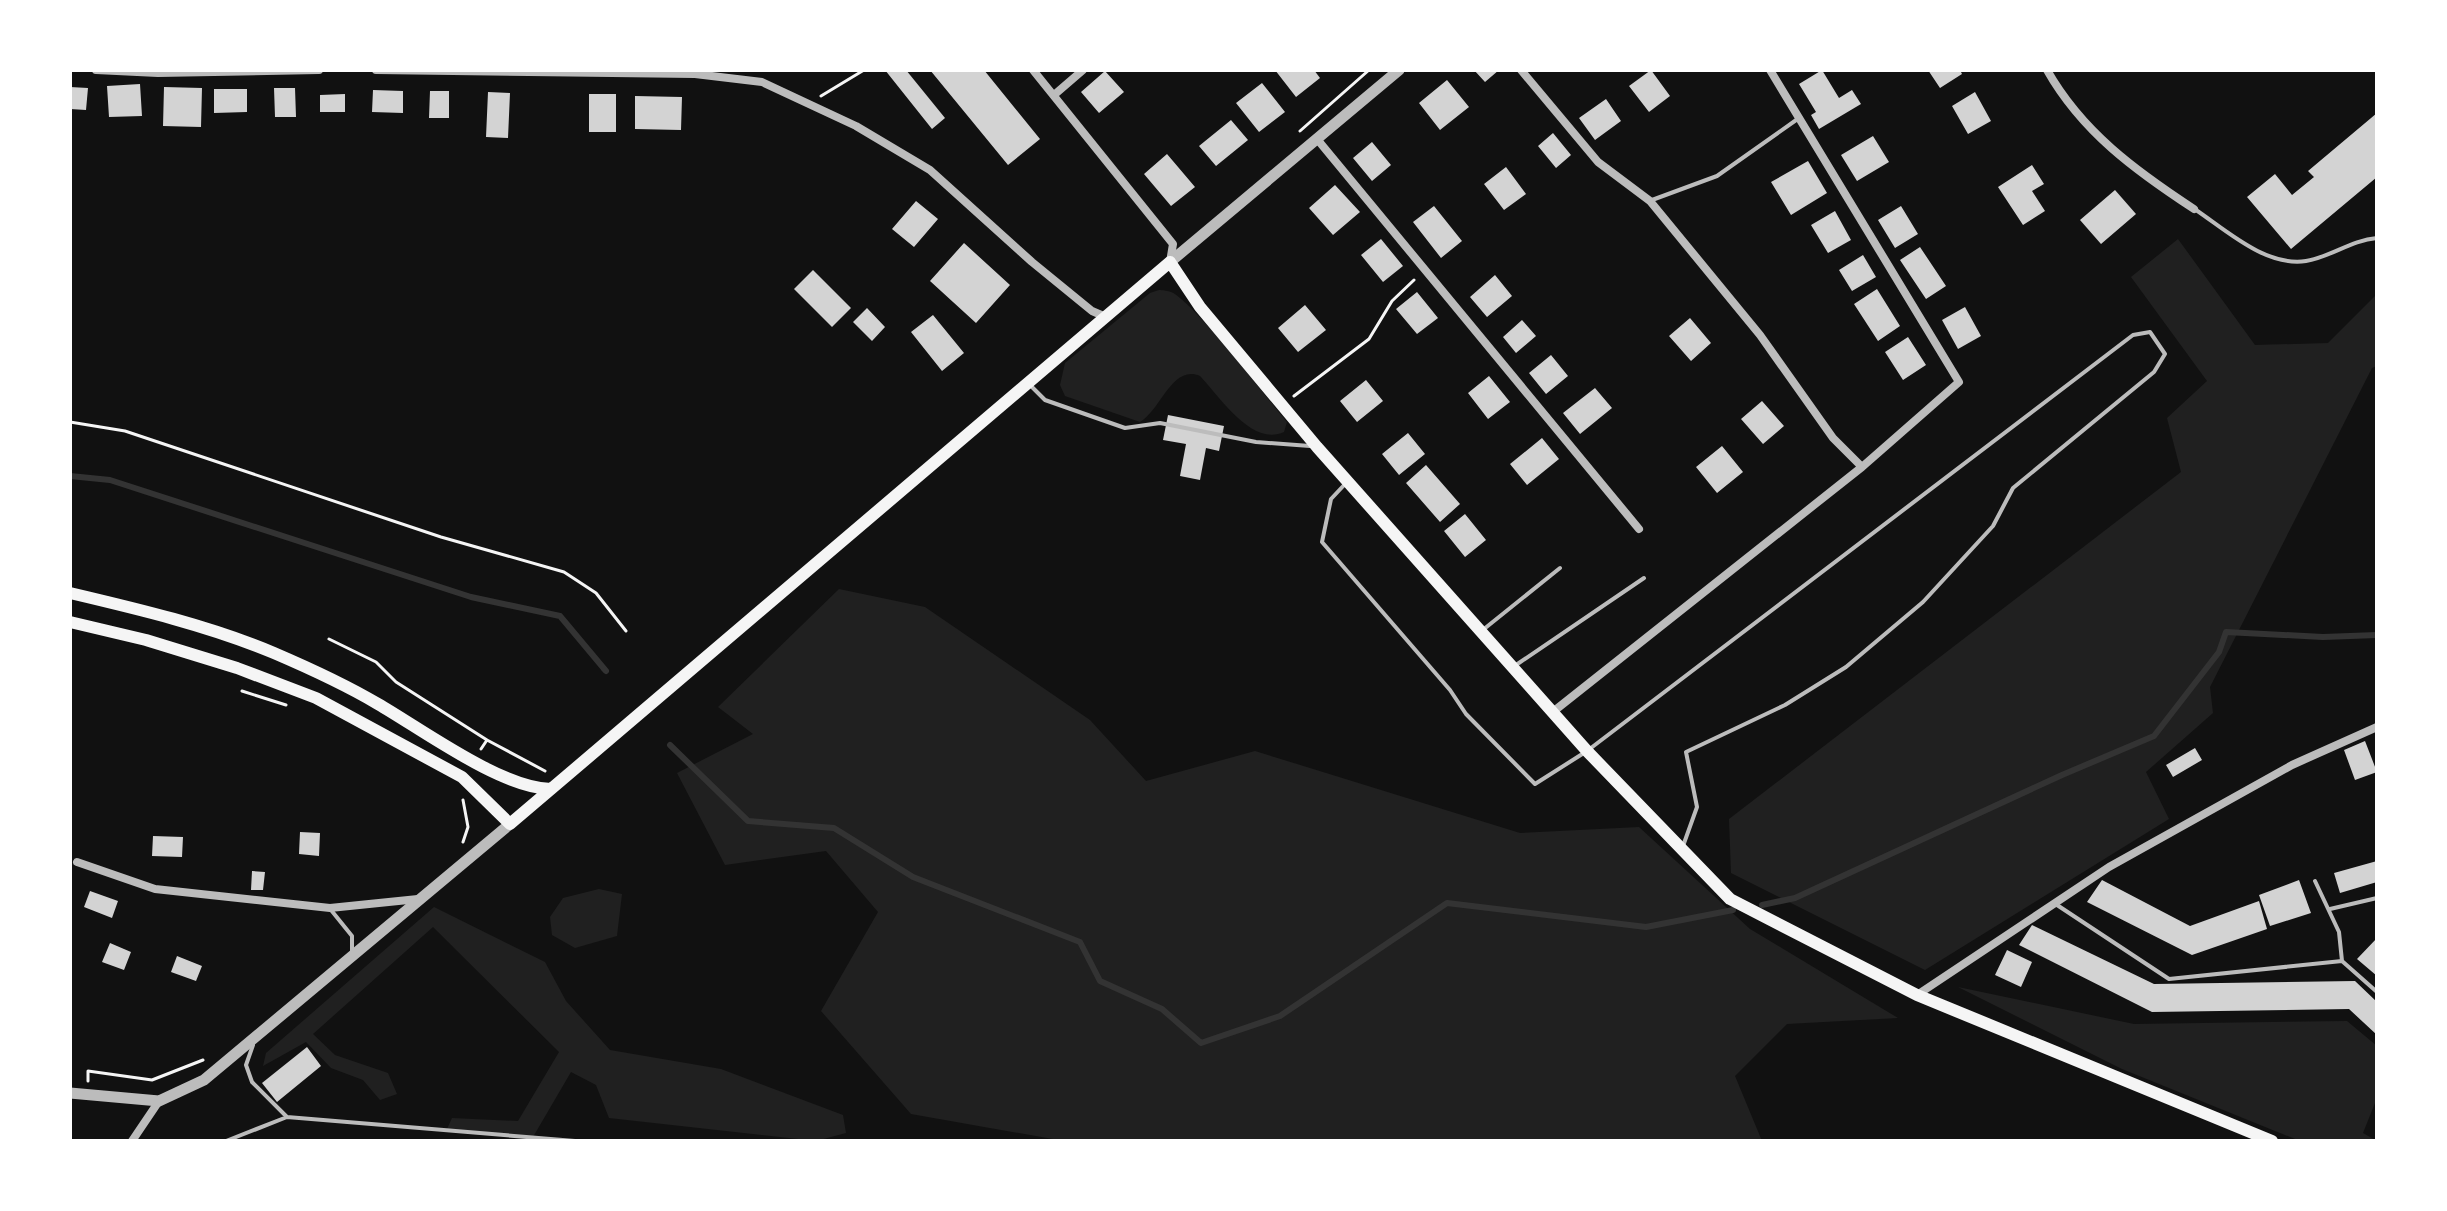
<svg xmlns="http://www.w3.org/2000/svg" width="2447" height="1211" font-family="'Source Sans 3',sans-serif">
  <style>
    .green { fill: #202020 }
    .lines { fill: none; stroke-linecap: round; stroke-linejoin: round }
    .stream { stroke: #333; stroke-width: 6 }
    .building { fill: #d3d3d3 }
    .path { stroke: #f5f5f5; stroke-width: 3 }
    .service { stroke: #bcbcbc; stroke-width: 4 }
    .minor { stroke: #bcbcbc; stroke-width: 8 }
    .tertiary { stroke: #bcbcbc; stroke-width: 11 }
    .secondary { stroke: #f5f5f5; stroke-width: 12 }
  </style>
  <rect width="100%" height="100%" fill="#111"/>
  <path class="green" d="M2178 239 2255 345 2328 343 2377 294V366L2372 368 2210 687 2213 713 2146 772 2169 819 1925 970 1731 873 1729 819 2181 472 2167 418 2207 381 2131 277Z
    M1159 290C1162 290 1169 291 1171 292 1193 301 1267 398 1287 422L1284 432C1252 447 1220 397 1200 376 1172 364 1161 410 1140 422L1065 396 1060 385 1065 363 1150 293Z
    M839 589 925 607 1090 720 1146 781 1255 751 1520 833 1639 827 1750 929 1898 1018 1787 1024 1735 1076 1762 1141H1064L911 1114 821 1011 878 912 826 851 725 865 677 773 753 734 718 707Z
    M599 889 622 894 617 936 575 948 552 935 550 917 563 898Z
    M434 907 545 962 566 1001 610 1050 721 1069 843 1115 846 1133 816 1141 609 1118 596 1085 571 1072 533 1137 447 1129 452 1118 518 1121 559 1052 433 927 313 1034 335 1055 388 1073 397 1094 380 1100 363 1080 331 1068 306 1042 263 1066 266 1053Z
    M1958 987 2134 1024 2347 1021 2377 1046V1098L2363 1133 2377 1141H2300L2122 1069Z"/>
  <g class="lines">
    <path class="stream" d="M70 476 110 480 471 597 560 616 606 671 604 669
      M670 745 748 821 834 828 913 877 1080 942 1100 981 1162 1009 1201 1043 1280 1016 1447 903 1646 927 1733 910
      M1762 905 1795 898 2062 775 2154 736 2219 652 2226 632 2323 637 2377 635"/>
  </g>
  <path class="building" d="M885 70H906L945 118 932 129Z
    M930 70H984L1040 139 1008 165Z
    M1275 70H1314L1320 78 1296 97Z
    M1474 70H1499L1485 82Z
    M1651 70 1670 96 1649 112 1629 86Z
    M1822 70 1839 98 1852 90 1861 104 1819 129 1811 115 1816 112 1799 84Z
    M1928 70H1960L1962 74 1940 88Z
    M1105 71 1124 92 1099 113 1081 92Z
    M1447 80 1469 107 1440 130 1419 103Z
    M1262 83 1285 112 1259 132 1236 103Z
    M140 84 142 116 109 117 107 86Z
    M70 87 88 88 86 110 70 109Z
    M164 87 202 88 201 127 163 126Z
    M274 88H295L296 117H275Z
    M214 89H247V112L214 113Z
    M373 90 403 91V113L372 112Z
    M430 91H449V118H429Z
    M488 92 510 93 508 138 486 137Z
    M1975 92 1991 121 1968 134 1952 106Z
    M345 94V112H320V95Z
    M589 94H616V132H589Z
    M635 96 682 97 681 130 635 129Z
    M1606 99 1621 121 1595 140 1579 118Z
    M2377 113V177L2291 249 2247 197 2275 174 2292 195 2314 177 2308 171Z
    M1231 120 1248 140 1216 166 1199 146Z
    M1553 133 1571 155 1556 168 1538 146Z
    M1873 136 1889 162 1857 181 1841 155Z
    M1372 142 1391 165 1372 181 1353 158Z
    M1167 154 1195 187 1171 206 1144 174Z
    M1808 161 1827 193 1791 215 1771 182Z
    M2032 165 2044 184 2032 191 2045 211 2023 225 1998 187Z
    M1506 167 1526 194 1504 210 1484 184Z
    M1335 185 1360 212 1333 235 1309 208Z
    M2115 190 2136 214 2101 244 2080 220Z
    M916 201 938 219 914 247 892 229Z
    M1434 206 1462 241 1441 258 1413 222Z
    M1901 206 1918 234 1895 248 1878 220Z
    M1835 211 1851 240 1828 253 1811 225Z
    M1381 239 1403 266 1383 282 1361 255Z
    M964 243 1010 285 976 323 930 281Z
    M1920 247 1946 286 1926 299 1900 260Z
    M1863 255 1876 277 1852 291 1839 270Z
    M813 270 851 308 832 327 794 289Z
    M1495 275 1512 296 1487 317 1470 297Z
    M1877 289 1900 326 1878 341 1854 304Z
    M1417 292 1438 318 1417 334 1396 309Z
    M1305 305 1326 330 1298 352 1278 328Z
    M1965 307 1981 336 1958 349 1942 320Z
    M867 308 885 327 872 341 853 322Z
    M933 315 964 353 942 371 911 332Z
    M1690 318 1711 343 1691 361 1669 336Z
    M1522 320 1536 336 1516 353 1503 337Z
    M1908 337 1926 365 1903 380 1885 352Z
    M1551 355 1568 376 1546 394 1529 373Z
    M1489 376 1510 402 1488 419 1468 393Z
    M1366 380 1383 401 1357 422 1340 401Z
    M1595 388 1612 408 1580 434 1563 413Z
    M1762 401 1784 426 1763 444 1741 419Z
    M1168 415 1224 426 1219 451 1206 448 1200 480 1180 476 1186 444 1163 440Z
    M1408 433 1425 454 1399 475 1382 454Z
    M1542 438 1559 459 1527 485 1510 464Z
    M1722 446 1743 472 1717 493 1696 467Z
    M1426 465 1460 504 1440 522 1406 483Z
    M1465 514 1486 540 1465 557 1444 531Z
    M2365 741 2377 772 2355 780 2344 750Z
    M2195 748 2202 760 2173 777 2166 765Z
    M300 832 320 833 319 856 299 854Z
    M153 836 183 837 182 857 152 856Z
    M2377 861V882L2340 893 2334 873Z
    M252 871 265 872 263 890H251Z
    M2102 880 2190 926 2259 901 2267 929 2192 955 2087 902Z
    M2299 880 2311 913 2270 926 2259 895Z
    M90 891 118 901 112 918 84 907Z
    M2032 925 2154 984 2355 981 2377 1002V1035L2349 1009 2152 1012 2019 945Z
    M2377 938V976L2357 959Z
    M110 943 131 952 124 970 102 962Z
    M2007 950 2032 962 2021 987 1995 975Z
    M177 956 202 966 196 981 171 972Z
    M307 1047 321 1066 277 1102 262 1083Z"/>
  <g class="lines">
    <path class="path" d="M821 96 864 70
      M1300 131 1369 70
      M1294 396 1369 339 1392 301 1414 280
      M70 422 125 431 441 537 564 572 596 593 626 631
      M329 639 376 662 396 682 487 740
      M242 691 286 705
      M481 749 487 740 545 771
      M463 842 468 827 463 800
      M88 1081V1071L152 1080 203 1060"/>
    <path class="service" d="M1652 200 1717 176 1799 118
      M2196 210C2227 231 2266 267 2306 261 2331 257 2351 240 2377 238
      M1029 384 1045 400 1125 428 1160 423 1256 442 1310 446
      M1346 483 1331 499 1322 542 1450 690 1466 714 1535 784 1587 751 2133 335 2150 332 2165 354 2154 372 2013 488 1993 526 1923 602 1846 667 1785 705 1686 752 1697 807 1683 846
      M1484 629 1560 568
      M1516 665 1644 578
      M2315 881 2339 932 2342 961
      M2057 905 2169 979 2342 961 2377 992
      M2330 909 2377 898
      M331 910 352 936V953
      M253 1045 246 1065 252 1082 287 1117 575 1141
      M226 1141 287 1117"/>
    <path class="minor" d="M96 70 158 73 319 70
      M376 70 695 74 762 82 856 126 930 170 1032 262 1092 311 1106 317
      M1033 70 1173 244 1170 262
      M1521 70 1598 162 1650 201 1760 335 1833 438 1862 467
      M2047 70C2082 132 2136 171 2194 209
      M1054 95 1083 70
      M1317 139 1639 529
      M1554 711 1862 467 1959 382 1770 70
      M77 862 155 889 330 908 418 899
      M1917 995 2109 867 2292 765 2377 727
      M132 1141 159 1101"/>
    <path class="tertiary" d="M1170 262 1399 70
      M70 1093 159 1101 204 1080 510 824"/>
    <path class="secondary" d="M70 593C138 609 210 626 274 653 309 668 346 685 378 704 423 730 501 788 551 789
      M70 622 146 640 237 668 316 698 462 777 510 824 1170 262 1200 307 1317 447 1587 751 1730 899 1917 995 2272 1141"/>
  </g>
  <rect width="2447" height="1211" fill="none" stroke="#ffffff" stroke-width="144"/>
</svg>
